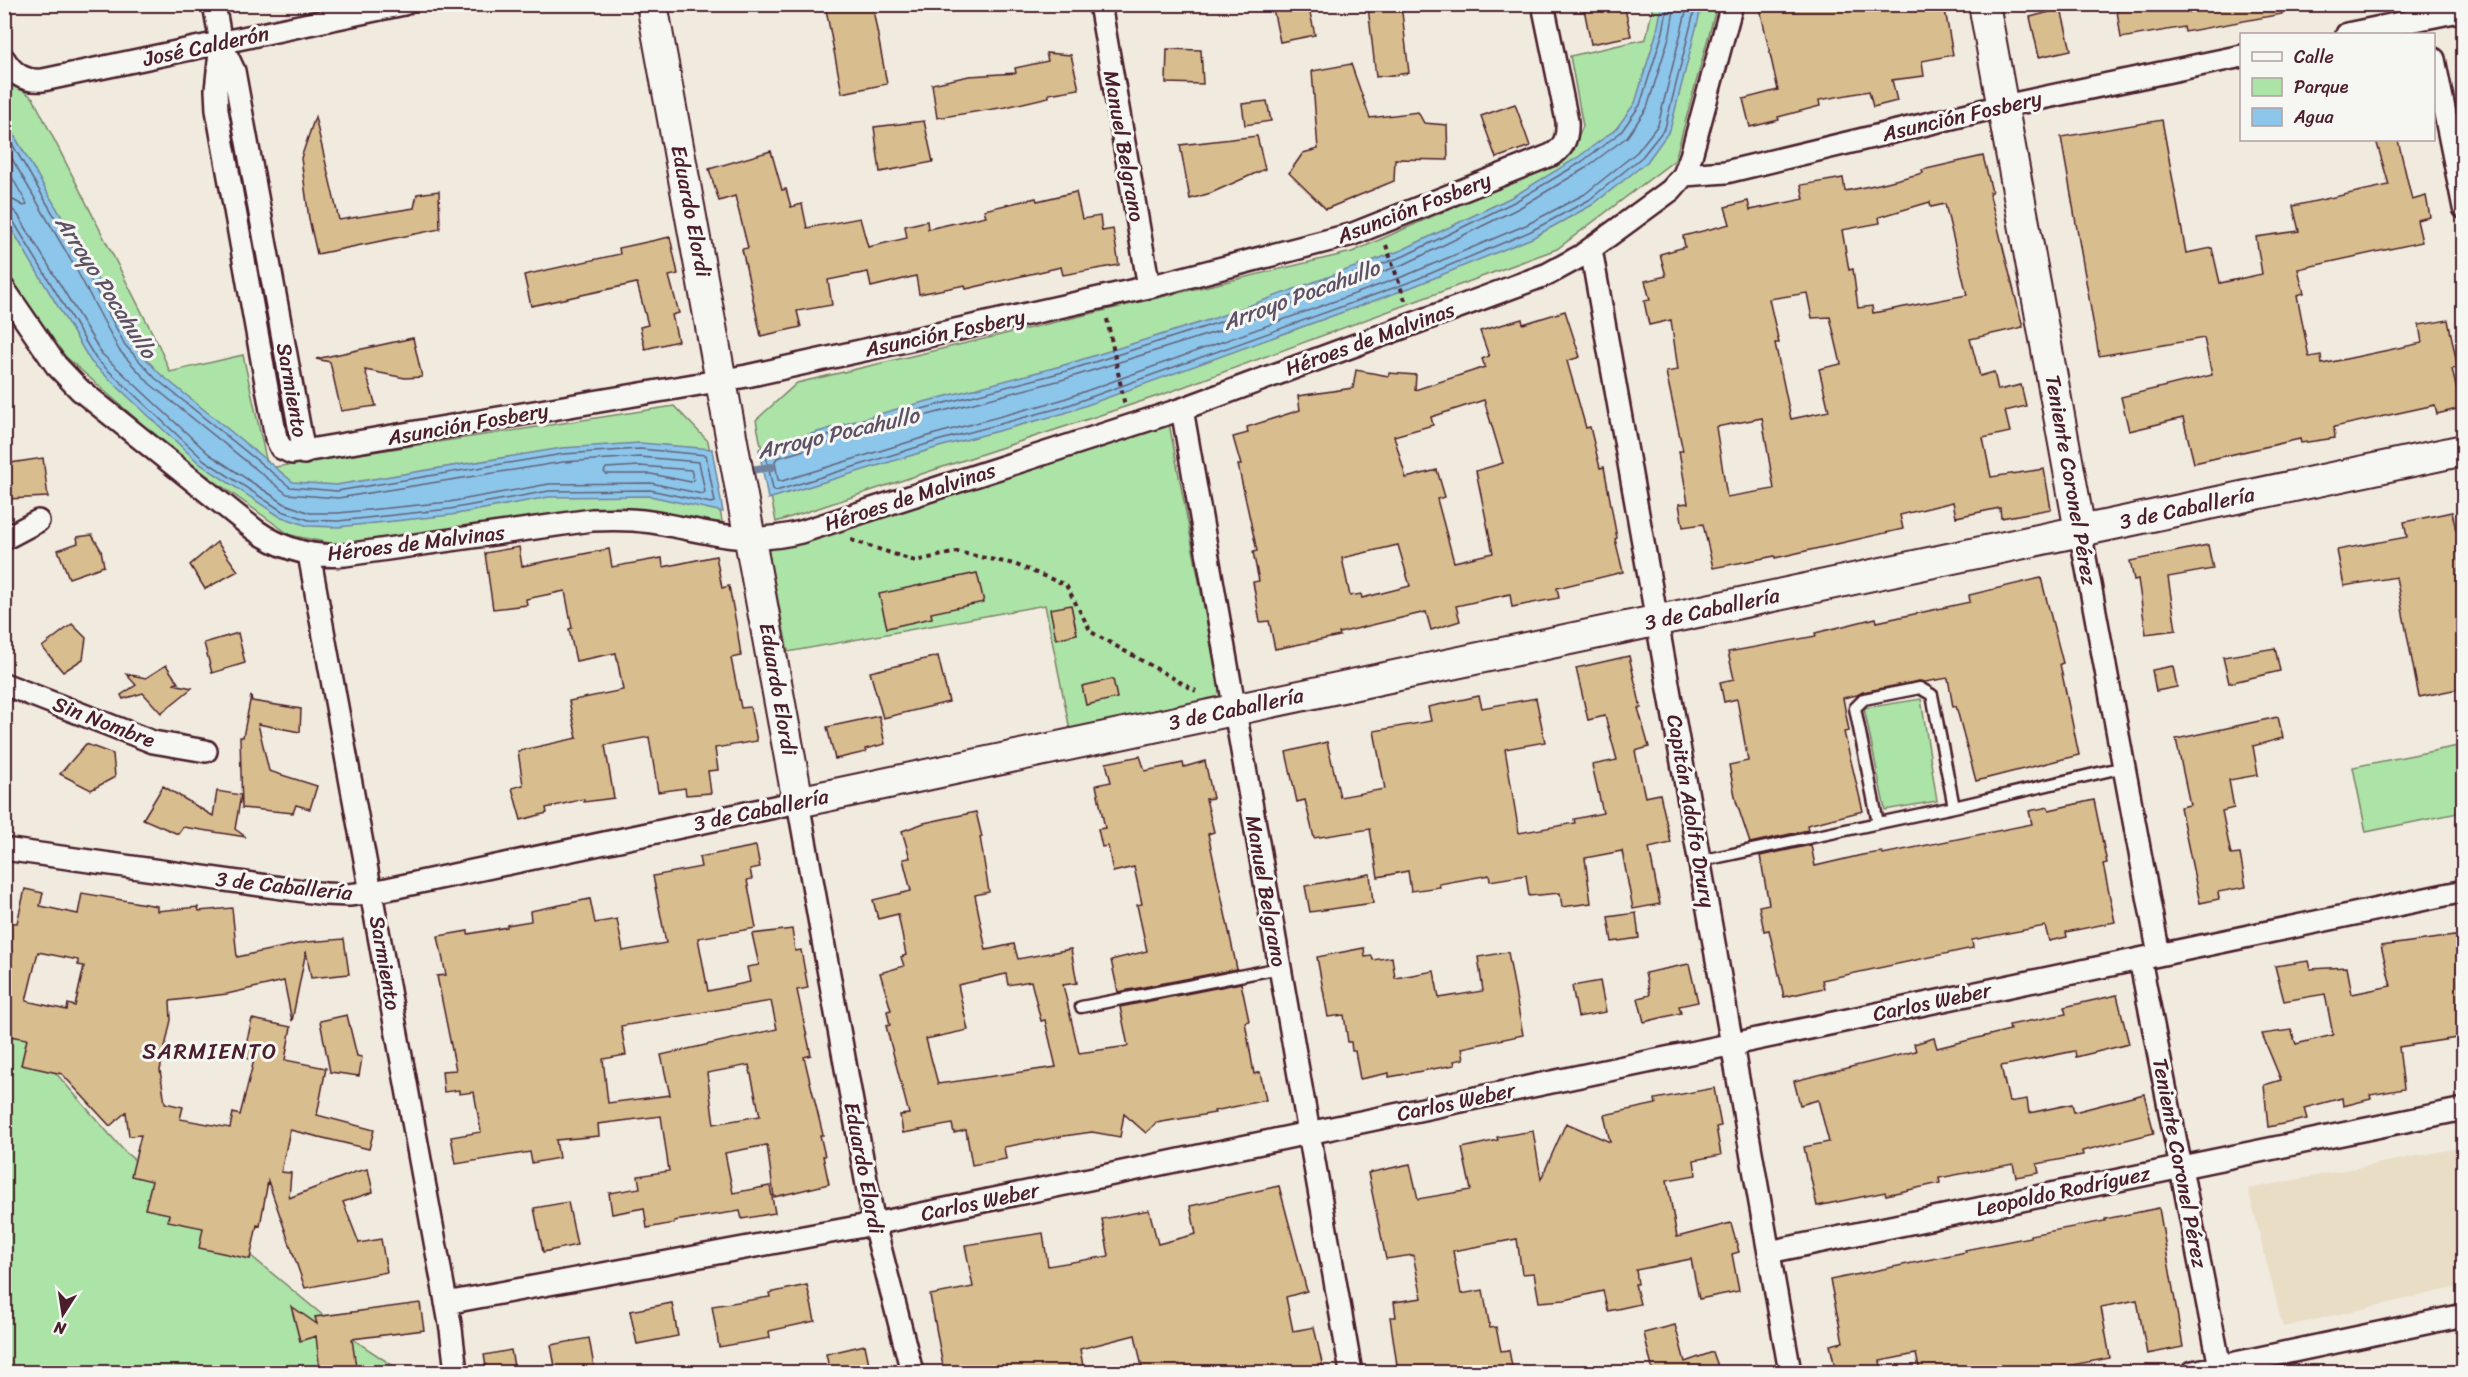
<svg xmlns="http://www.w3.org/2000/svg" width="2468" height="1377" font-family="Sriracha,sans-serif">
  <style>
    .built { fill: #e9ddc6 }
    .green { fill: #ace3a7; stroke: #7b8169; stroke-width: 1.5 }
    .water { fill: #8cc6eb; stroke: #72839e; stroke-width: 1.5 }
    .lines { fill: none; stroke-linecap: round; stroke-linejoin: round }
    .shore { stroke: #646278; stroke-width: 1.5 }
    .stream { stroke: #72839e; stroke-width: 8 }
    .building { fill: #d8bd8e; stroke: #4a1f2b; stroke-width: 1.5; fill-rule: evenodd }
    .lane-casing { stroke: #4a1f2b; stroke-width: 15 }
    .street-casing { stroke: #4a1f2b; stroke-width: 26 }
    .secondary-casing { stroke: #4a1f2b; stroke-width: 34 }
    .path { stroke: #4a1f2b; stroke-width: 4; stroke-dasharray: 4.5 4.5; stroke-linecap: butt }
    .lane { stroke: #f6f6f2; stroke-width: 10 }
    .street { stroke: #f6f6f2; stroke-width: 21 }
    .secondary { stroke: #f6f6f2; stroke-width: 30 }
    .labels { text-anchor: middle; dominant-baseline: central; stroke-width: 6; stroke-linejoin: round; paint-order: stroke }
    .street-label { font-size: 21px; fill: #4a1f2b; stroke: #f6f6f2 }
    .water-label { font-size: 22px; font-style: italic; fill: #5e5165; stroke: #f6f6f2 }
    .neighbourhood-label { font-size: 22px; letter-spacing: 1.5px; fill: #4a1f2b; stroke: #f6f6f2 }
  </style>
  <rect width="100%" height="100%" fill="#f0ebde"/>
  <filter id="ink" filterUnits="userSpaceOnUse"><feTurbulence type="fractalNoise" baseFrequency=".0167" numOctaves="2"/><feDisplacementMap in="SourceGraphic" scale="12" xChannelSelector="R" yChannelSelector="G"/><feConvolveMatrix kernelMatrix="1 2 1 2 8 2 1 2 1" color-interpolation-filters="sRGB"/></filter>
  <g filter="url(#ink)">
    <path class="built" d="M2463 1147V1286L2283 1327 2248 1189Z"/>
    <path class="green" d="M1653 5H1717L1675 160 1557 249 1164 394 776 522 756 420 797 383 1352 252 1571 155 1583 126 1570 56 1646 39Z
      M4 76 33 98 159 346 170 372 243 355 268 468 674 406 708 441 723 527 626 513 334 544 290 535 170 449 47 340 5 273Z
      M1169 423 1221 697 1070 730 1045 605 788 652 768 549Z
      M1921 699 1937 801 1885 810 1864 708Z
      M2463 745V812L2366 832 2353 767Z
      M4 1014 125 1152 348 1336 395 1367 397 1372H5Z"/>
    <path class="water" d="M1662 5H1702L1670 130 1647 162 1592 205 1532 238 1412 287 1065 413 939 447 768 499 759 449 897 409 1061 366 1215 318 1402 250 1514 196 1577 158 1616 129 1635 103 1657 31Z
      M4 118 88 262 130 341 159 373 293 482 336 485 562 448 640 443 712 449 723 512 650 496 549 497 451 515 338 527 308 526 279 516 200 464 91 362 5 218Z"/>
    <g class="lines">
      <path class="shore" d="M1668 4 1663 32 1640 105 1621 132 1580 163 1516 201 1404 256 1217 323 1063 372 899 415 768 453 766 456 773 489 776 491 937 441 1063 407 1410 282 1529 232 1589 200 1642 157 1665 128 1696 4
        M1675 4 1670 34 1647 108 1627 137 1584 169 1519 208 1407 263 1219 331 1065 379 901 422 777 458 775 461 778 480 782 481 935 434 1061 400 1407 275 1526 225 1585 194 1637 152 1658 125 1688 4
        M4 130 83 265 125 345 155 378 290 487 337 491 563 454 640 449 706 455 715 502 711 503 650 490 549 491 450 509 338 521 309 520 282 511 204 460 96 359 12 219 4 216
        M4 145 76 269 119 350 150 384 287 494 338 498 563 462 640 457 699 462 705 492 702 494 651 483 549 484 449 502 338 513H310L285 504 209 454 102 354 18 215 12 209 4 208
        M4 163 27 204 24 206 13 200 4 199
        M640 466 691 470 694 480 691 482 651 474H606L604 472 606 468Z"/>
      <path class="stream" d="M742 471 772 467"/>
    </g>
    <path class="building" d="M825 4H872L887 84 842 93Z
      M1272 4H1308L1315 35 1280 42Z
      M1401 4 1409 73 1376 77 1368 7Z
      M1583 4H1624L1631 36 1591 44Z
      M1759 4H1944L1953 55 1922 61 1924 76 1892 80 1897 101 1873 107 1869 91 1819 100 1820 106 1778 117 1779 120 1750 127 1743 99 1778 90Z
      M2116 4H2281L2282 14 2185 32 2184 27 2121 38Z
      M2061 9 2071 50 2039 57 2030 17Z
      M1167 49 1201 50 1203 84 1166 83Z
      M1046 53 1071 55 1079 89 1049 94V97L1006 107 937 118 932 84 969 76 1016 73 1015 68 1048 61Z
      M1351 64 1370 118 1418 112 1424 123 1447 125 1448 160 1395 159 1394 181 1326 209 1289 173 1303 153 1318 149 1312 71Z
      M1267 101 1271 121 1245 125 1242 104Z
      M1515 104 1530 146 1496 158 1481 116Z
      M315 117 339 220 414 208 417 194 439 191 440 229 317 254 309 219 301 158Z
      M2162 120 2186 253 2212 248 2220 283 2262 274 2256 237 2299 231 2293 206 2389 185 2376 140H2398L2412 200 2426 196 2430 217 2417 220 2422 242 2298 269 2304 293 2297 295 2309 357 2321 355 2322 364 2422 343 2419 325 2448 320 2458 368 2452 369 2461 408 2437 414 2435 405 2334 427 2335 438 2301 443 2300 439 2194 463 2183 418 2129 431 2121 397 2212 375 2204 338 2099 356 2061 137Z
      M924 121 933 162 880 172 874 127Z
      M1257 136 1265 169 1211 193 1190 199 1180 145Z
      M771 151 782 190 786 189 791 207 802 204 807 228 860 218 868 247 907 238 905 226 927 221 928 229 986 216 984 210 1036 198 1037 201 1076 192 1082 219 1100 216 1102 231 1113 229 1119 265 1063 275 1061 267 966 289 965 285 919 294 916 276 871 287 868 272 828 280 832 305 797 311 801 327 761 336 742 249 748 248 735 196 719 201 709 169Z
      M1983 156 1992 192H1989L2023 327 1970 339 1980 376 1994 372 1998 390 2021 385 2026 406 2005 411 2010 432 1983 438 1991 477 2044 469 2051 509 2001 518 2000 508 1956 517 1953 502 1900 515 1903 529 1775 558V556L1713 568 1703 524 1683 527 1679 504 1688 503 1679 451H1683L1666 372 1678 370 1671 320 1649 325 1644 301 1650 300 1645 281 1666 276 1660 254 1685 247 1683 236 1730 224 1725 207 1748 201 1750 210 1804 199 1801 185 1832 180 1843 178 1845 191 1879 184 1923 173 1922 170ZM1930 202 1931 207 1945 204 1967 295 1873 313 1872 306 1858 308 1853 269 1849 270 1842 230 1880 223 1879 217ZM1807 293 1812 318 1830 317 1841 364 1819 369 1829 411 1791 419 1775 343H1779L1769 299ZM1762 418 1774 489 1727 497 1716 427Z
      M670 237 678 274 669 276 679 313 672 315 678 341 645 349 640 327 648 325 637 283 531 306 524 275 620 254 619 248Z
      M1565 311 1580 357 1567 361 1586 428 1590 427 1600 468 1604 467 1617 538 1615 539 1623 572 1557 588 1559 598 1512 607 1510 594 1456 606 1460 621 1431 630 1426 612 1339 633 1340 636 1275 649 1269 621 1260 622 1253 582 1259 581 1253 552 1257 551 1238 465H1241L1233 437 1248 433 1247 427 1300 410 1298 396 1353 388 1356 370 1389 376V373L1416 375 1415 390 1485 367 1482 359 1489 356 1480 331 1522 319 1523 324ZM1484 400 1503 463 1476 471 1493 553 1454 562 1437 499 1445 497 1437 470 1406 478 1394 436 1433 425 1431 417ZM1398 545 1410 586 1362 598 1361 594 1350 596 1342 558Z
      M413 338 422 377 405 378 365 370 376 406 341 411 330 362 316 359Z
      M43 458 48 497 7 499 4 464Z
      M2452 512 2456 530 2463 528V569L2459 570 2463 590V688L2419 697 2396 577 2344 586 2337 550 2407 537 2404 522Z
      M92 535 101 550 104 566 69 578 58 550 78 543 77 537Z
      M217 542 238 571 205 589 190 565Z
      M2208 545 2213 569 2168 577 2176 630 2146 634 2138 579 2134 580 2130 561Z
      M519 547 522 566 609 549 612 567 662 558 663 567 716 556 722 588 729 586 737 628 741 656 731 658 741 708 750 707 757 741 715 748 718 770 708 771 711 793 686 795 685 788 658 792 649 737 605 745 614 798 584 802V799L546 808 547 813 521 820 512 788 523 785 518 751 577 738 569 701 623 690 616 653 576 661 569 629 572 628 565 591 526 599 527 605 493 609 485 553Z
      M977 573 984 602 931 613 932 618 887 628 879 594Z
      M2041 578 2063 663 2060 664 2079 755 1976 781 1956 706 1953 707 1948 678 1925 682 1919 681 1863 692 1857 695 1843 698 1849 731 1844 732 1863 811 1807 825 1808 830 1750 843 1736 801 1729 765 1748 761 1737 699 1724 702 1720 682 1734 679 1728 652 1816 636 1815 633 1876 618 1877 622 1970 602 1969 595Z
      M1071 605 1077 634 1056 639 1050 609Z
      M72 624 86 638 83 659 63 672 42 647Z
      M238 633 245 663 212 673 204 643Z
      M2275 648 2280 671 2229 683 2223 657Z
      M938 656 949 702 883 718 870 672Z
      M1629 656 1641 708H1638L1649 747 1635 751 1645 797 1660 794 1671 843 1649 848 1660 904 1633 909 1622 851 1585 858 1591 903 1562 907 1560 893 1529 896 1526 875 1490 881 1489 875 1439 884 1440 887 1411 891 1408 871 1378 877 1370 829 1314 838 1305 800 1297 802 1286 752 1327 742 1340 797 1385 789 1374 731 1431 721 1428 707 1479 696 1482 708 1536 698 1545 742 1505 749 1519 833 1575 823 1574 819 1603 813 1592 765 1617 760 1605 716 1588 720 1576 668Z
      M166 665 178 683 173 684 192 688 161 713 143 693 123 699 121 695 136 685 126 674 146 678Z
      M2173 666 2177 687 2156 691 2152 670Z
      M1113 679 1117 698 1086 705 1082 686Z
      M251 696 252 701 301 709 300 732 258 724 269 771 317 786 310 809 296 805 293 813 242 808 240 737H243Z
      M879 716 885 744 865 749 866 752 835 759 827 727Z
      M2278 717 2283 738 2253 746 2258 775 2229 780 2234 808 2222 811 2231 855 2240 854 2246 887 2218 892 2219 899 2200 903 2180 807 2190 805 2176 739Z
      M86 744 113 754 115 777 91 790 60 774Z
      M1140 756 1145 771 1183 763 1184 767 1205 761 1213 798 1206 799 1214 832 1208 834 1237 969 1118 992 1111 960 1147 951 1137 905 1142 904 1134 867 1113 872 1108 846 1102 847 1098 829 1105 828 1096 785 1111 782 1106 763Z
      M163 786 213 816 217 791 241 795 235 829 246 837 183 827 178 834 143 819Z
      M2094 800 2107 863 2103 864 2115 922 2066 932 2067 937 2049 941 2045 926 1972 940 1973 948 1822 980 1824 988 1784 997 1769 930 1764 931 1759 906 1769 904 1760 856 1811 845 1815 866 1862 855 1882 852 1883 854 2032 824 2029 811 2048 807 2049 810Z
      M976 812 982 837H980L989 892 975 895 986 950 1014 944 1018 959 1071 949 1077 983 1063 985 1079 1053 1128 1046 1120 1007 1241 983 1249 1021 1245 1022 1254 1074 1260 1072 1266 1100 1214 1111 1215 1113 1156 1123 1146 1133 1124 1114 1120 1137 1092 1132 1064 1136 1004 1147 1006 1159 972 1165 966 1130 954 1133 952 1124 903 1133 900 1115 909 1114 886 1026 890 1025 887 1011 891 1010 880 973 904 966 901 957 906 955 898 914 878 919 873 900 911 891 903 859 910 858 902 831 924 823ZM1006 974 1008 985 1031 981 1041 1021 1045 1020 1056 1067 938 1084 926 1039 968 1030 958 985Z
      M756 846 760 867 750 869 752 879 747 880 756 928 698 938 708 991 750 982 747 967 759 965 752 934 792 929 795 951 801 950 808 988 797 990 811 1055 804 1057 823 1135H820L825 1156H823L829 1184 774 1197 767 1145 725 1153 733 1193 770 1186 775 1213 742 1219 740 1211 674 1221V1223L647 1228 644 1208 612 1214 609 1193 640 1188 638 1176 669 1171 661 1116 598 1124 599 1136 556 1140 559 1158 532 1163 530 1152 456 1164 451 1137 481 1132 474 1092 459 1094V1090L444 1092 442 1071 456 1070 437 976 446 975 438 936 468 931V934L507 927V925L531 921 530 911 590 899 595 923 617 919 623 951 666 943 653 876 701 867 699 857ZM771 1001 777 1029 661 1055 670 1095 608 1103 603 1059 626 1055 621 1026ZM749 1065 760 1116 714 1124 707 1073Z
      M1370 874 1373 903 1310 912 1305 886Z
      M25 889 43 893 40 906 78 914 82 893 157 906V911L198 907 199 911 232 908 237 957 307 942 344 939 349 974 311 978 306 951 292 1021 284 981 227 994 170 1001 171 1020 160 1070 165 1103 183 1107 180 1119 230 1128 233 1113 240 1115 254 1060 243 1057 252 1019 291 1027 285 1060 326 1068 317 1115 374 1130 369 1149 290 1130 281 1172 291 1173 289 1198 355 1172 368 1169 373 1192 343 1202 359 1243 381 1239 387 1272 305 1288 268 1181 260 1226 257 1225 250 1259 199 1248 203 1228 168 1221 169 1214 145 1209 152 1181 131 1176 141 1135 129 1136 126 1112 110 1126 62 1074 21 1065 27 1039 4 1035V988L13 952H4V922L17 923ZM38 952 78 960V965L84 966 75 1006 68 1004 67 1010 26 1001Z
      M1636 913 1639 938 1612 942 1608 917Z
      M2454 936 2463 937V1037L2399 1047 2404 1089 2370 1095 2371 1099 2343 1106 2342 1098 2304 1108 2307 1119 2268 1127 2264 1085 2281 1080 2262 1034 2291 1030 2296 1044 2333 1035 2325 994 2284 1001 2275 966 2308 961 2310 969 2347 967 2352 994 2391 986 2381 946Z
      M1364 948 1365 957 1372 956 1373 960 1392 957 1395 978 1434 971 1439 998 1483 991 1478 957 1508 952 1523 1035 1462 1048 1464 1059 1454 1061 1455 1065 1389 1077V1073L1360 1079 1355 1051H1352L1351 1042H1348L1344 1015 1328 1017 1317 957Z
      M1689 964 1698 1002 1679 1006 1681 1013 1644 1022 1638 998 1650 995 1645 973Z
      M1600 981 1606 1012 1578 1017 1572 986Z
      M2117 995 2129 1044 2076 1057 2075 1051 2001 1066 2009 1102 2027 1099 2029 1113 2072 1104 2074 1112 2144 1094 2154 1133 2082 1151 2083 1155 2037 1164 2039 1173 2016 1177 2013 1164 1939 1178 1940 1183 1886 1195 1885 1192 1817 1206 1804 1147 1829 1142 1818 1100 1800 1105 1794 1081 1916 1051 1914 1044 1934 1038 1937 1048 2010 1030 2009 1025 2066 1014 2064 1007Z
      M347 1015 357 1056 362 1057 359 1076 330 1072 320 1021Z
      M1714 1088 1721 1126 1716 1127 1721 1155 1694 1160 1696 1175 1667 1180 1677 1237 1731 1223 1739 1252 1732 1254 1739 1291 1699 1299 1691 1259 1636 1270 1638 1284H1635L1640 1304 1608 1311 1603 1291 1565 1300 1539 1302 1534 1273 1522 1274 1517 1239 1453 1251 1461 1294 1483 1290 1490 1328 1496 1327 1501 1351 1509 1350 1513 1372H1481L1479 1364 1441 1371 1442 1372H1398L1390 1317H1396L1394 1302 1422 1298 1413 1255 1386 1259 1368 1173 1410 1164 1418 1199 1471 1190 1462 1148 1498 1140 1497 1137 1533 1131 1541 1179 1566 1123 1610 1142 1604 1115 1656 1104 1655 1099Z
      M1279 1186 1307 1291 1286 1297 1293 1331 1314 1327 1324 1372H1143L1135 1335 1080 1349 1084 1372H944L930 1295 973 1287 965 1245 1043 1233 1048 1266 1109 1256 1102 1219 1149 1210 1158 1244 1196 1234 1190 1206Z
      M568 1202 577 1245 543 1252 534 1208Z
      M2159 1208 2183 1347 2147 1354 2137 1300 2101 1307 2110 1358 2045 1370 2046 1372H1920L1916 1354 1880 1361 1882 1372H1836L1830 1345 1843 1342 1830 1280 1966 1252 1965 1250 2030 1237V1235L2105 1221V1219Z
      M807 1285 815 1321 769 1331 770 1338 719 1347 712 1306 770 1297 769 1293Z
      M420 1303 424 1330 352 1339 356 1367 320 1372 316 1336 300 1341 291 1306 317 1324 315 1317Z
      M672 1303 678 1336 637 1344 630 1311Z
      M1675 1325 1685 1362 1713 1352 1720 1372H1653L1644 1333Z
      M589 1338 595 1372H556L551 1345Z
      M865 1345 870 1369 853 1372H830L826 1354Z
      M511 1350 515 1372H487L484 1355Z"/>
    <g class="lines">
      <defs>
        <path id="lane" d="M1878 823 1855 708 1864 699 1920 688 1932 695 1954 807
          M1700 861 1954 807 2124 767
          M1081 1007 1280 968"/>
        <path id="street" d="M214 4 221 43 216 90 217 110 276 438 281 448 292 453 747 376 1149 287 1353 234 1551 155C1565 148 1568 136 1567 121L1543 4
          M1100 4 1149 287
          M2347 34 2464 10
          M221 43 234 71 304 453
          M4 59C13 74 25 82 43 80L404 4
          M2434 59 2464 208
          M1684 175 1726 172 1985 110 2242 56
          M1591 249 1790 1372
          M4 289 56 365 80 390 255 530C282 549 312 558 345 555L592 520C611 519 632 519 651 522 708 531 742 547 801 532L1182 409 1548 274 1581 256 1671 190 1684 175 1691 156 1732 4
          M1182 409 1351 1372
          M2080 531 2159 955
          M4 539 38 521
          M309 554 451 1329 456 1372
          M4 684 153 742 206 751
          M4 849 325 894 349 895 373 892 798 802 874 1224 912 1372
          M2140 959 2220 1367
          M1769 1252 2464 1109
          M446 1303 874 1224 2464 891
          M2193 1372 2464 1315"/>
        <path id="secondary" d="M652 4 798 802 2464 450
          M1984 4 2080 531"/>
      </defs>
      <use href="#lane" class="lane-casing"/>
      <use href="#street" class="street-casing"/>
      <use href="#secondary" class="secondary-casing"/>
      <path class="path" d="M1386 245 1406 303
        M1107 319 1125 406
        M851 540 915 561 957 552 1014 564 1066 585 1091 632 1196 691"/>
      <use href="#lane" class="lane"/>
      <use href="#street" class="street"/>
      <use href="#secondary" class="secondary"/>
    </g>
  </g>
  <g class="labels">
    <g class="street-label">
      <text transform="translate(206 46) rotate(-12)">José Calderón</text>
      <text transform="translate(1962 116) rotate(-13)">Asunción Fosbery</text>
      <text transform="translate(1124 146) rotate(80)">Manuel Belgrano</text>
      <text transform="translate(1414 208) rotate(-21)">Asunción Fosbery</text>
      <text transform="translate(691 211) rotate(79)">Eduardo Elordi</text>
      <text transform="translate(945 333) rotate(-12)">Asunción Fosbery</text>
      <text transform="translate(1370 339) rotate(-20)">Héroes de Malvinas</text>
      <text transform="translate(292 390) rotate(80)">Sarmiento</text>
      <text transform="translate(468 424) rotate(-10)">Asunción Fosbery</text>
      <text transform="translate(2071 480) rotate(80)">Teniente Coronel Pérez</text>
      <text transform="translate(910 497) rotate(-18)">Héroes de Malvinas</text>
      <text transform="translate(2187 508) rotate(-12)">3 de Caballería</text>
      <text transform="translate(416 543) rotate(-7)">Héroes de Malvinas</text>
      <text transform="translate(1712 609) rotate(-12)">3 de Caballería</text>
      <text transform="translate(778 689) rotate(80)">Eduardo Elordi</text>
      <text transform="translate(1236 709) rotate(-12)">3 de Caballería</text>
      <text transform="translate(104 722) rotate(21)">Sin Nombre</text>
      <text transform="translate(761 810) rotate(-12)">3 de Caballería</text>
      <text transform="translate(1691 811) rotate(80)">Capitán Adolfo Drury</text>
      <text transform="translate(284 886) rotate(6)">3 de Caballería</text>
      <text transform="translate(1266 891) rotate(80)">Manuel Belgrano</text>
      <text transform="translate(385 963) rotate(80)">Sarmiento</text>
      <text transform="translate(1932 1002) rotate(-12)">Carlos Weber</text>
      <text transform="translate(1456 1102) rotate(-12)">Carlos Weber</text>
      <text transform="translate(2180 1163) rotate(79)">Teniente Coronel Pérez</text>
      <text transform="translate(864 1168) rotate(79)">Eduardo Elordi</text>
      <text transform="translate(2063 1191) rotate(-12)">Leopoldo Rodríguez</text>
      <text transform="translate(980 1202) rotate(-12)">Carlos Weber</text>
    </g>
    <g class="water-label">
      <text transform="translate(106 287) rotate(57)">Arroyo Pocahullo</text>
      <text transform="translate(1301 295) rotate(-20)">Arroyo Pocahullo</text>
      <text transform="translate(838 433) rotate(-13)">Arroyo Pocahullo</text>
    </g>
    <g class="neighbourhood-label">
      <text x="210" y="1051">SARMIENTO</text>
    </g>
  </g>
  <rect width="2468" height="1377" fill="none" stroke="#f6f6f2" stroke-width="24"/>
  <rect x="12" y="12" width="2444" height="1353" fill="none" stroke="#4a1f2b" stroke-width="2" filter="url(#ink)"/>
  <rect x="2240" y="33" width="195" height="108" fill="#f6f6f2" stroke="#b1a0a2" stroke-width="1.5"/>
  <rect x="2252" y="52" width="30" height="9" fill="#f6f6f2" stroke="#b1a0a2" stroke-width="1.5"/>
  <text x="2294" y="63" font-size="18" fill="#4a1f2b">Calle</text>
  <rect x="2252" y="78" width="30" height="18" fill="#ace3a7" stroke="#b1a0a2" stroke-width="1.5"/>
  <text x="2294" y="93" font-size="18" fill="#4a1f2b">Parque</text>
  <rect x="2252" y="108" width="30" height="18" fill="#8cc6eb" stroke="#b1a0a2" stroke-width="1.5"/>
  <text x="2294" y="123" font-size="18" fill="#4a1f2b">Agua</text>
  <g transform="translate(63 1314) rotate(192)" stroke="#f6f6f2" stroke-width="4.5" paint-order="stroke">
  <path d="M0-4.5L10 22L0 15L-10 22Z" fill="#4a1f2b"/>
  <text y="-9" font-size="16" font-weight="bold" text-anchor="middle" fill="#4a1f2b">N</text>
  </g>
</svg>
